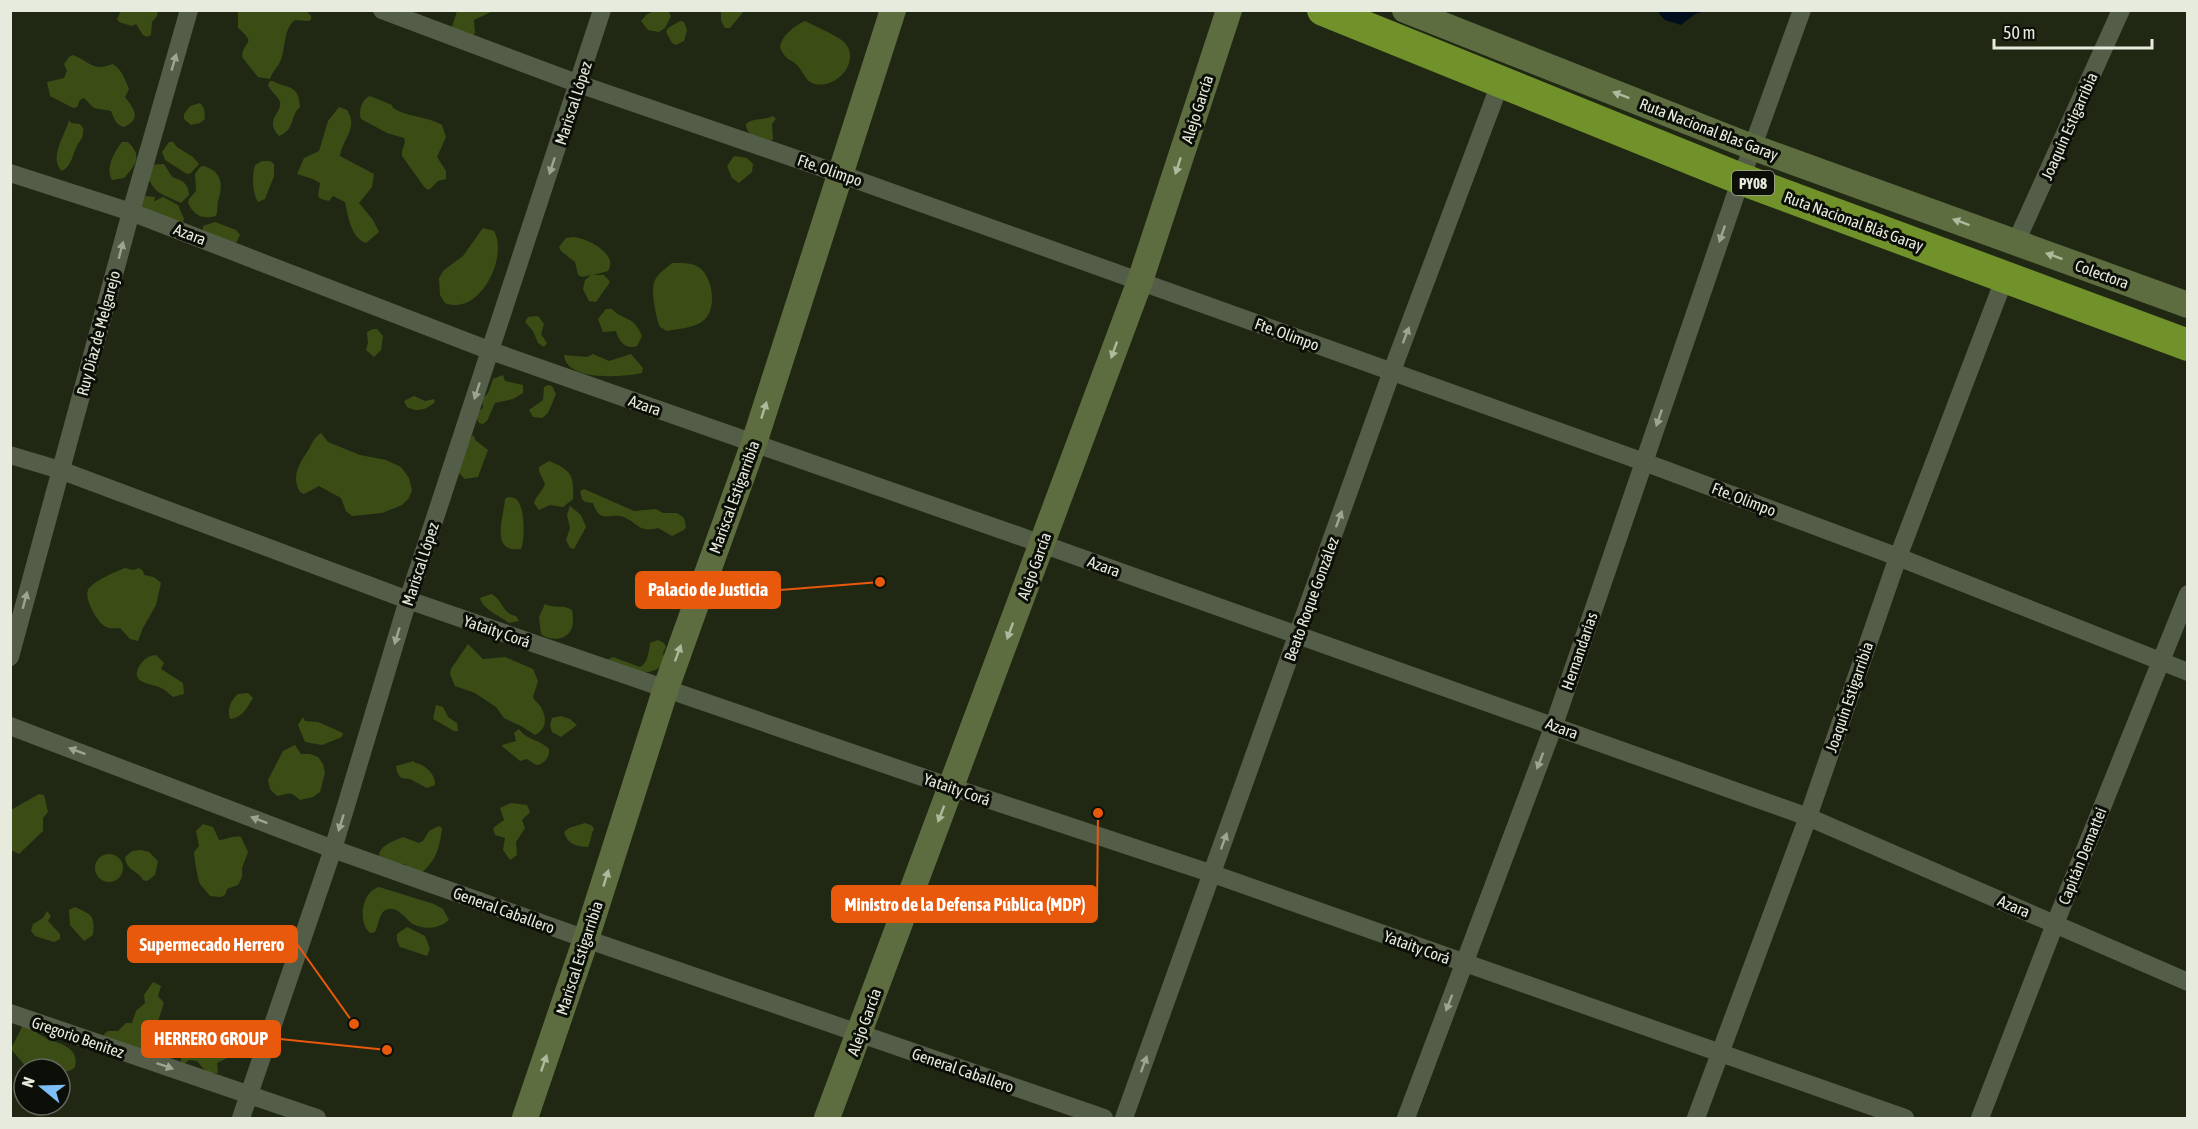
<svg xmlns="http://www.w3.org/2000/svg" width="2198" height="1129" font-family="'Asap Condensed',sans-serif">
  <style>
    .green { fill: #3b4d14 }
    .water { fill: #000e1e }
    .lines { fill: none; stroke-linecap: round; stroke-linejoin: round }
    .street { stroke: #545d48; stroke-width: 18 }
    .secondary { stroke: #5d6d3f; stroke-width: 26 }
    .highway { stroke: #71912a; stroke-width: 32 }
    .oneway { fill: #9da493 }
    .oneway2 { fill: #afb99e }
    .labels { text-anchor: middle; dominant-baseline: central; stroke-width: 6; stroke-linejoin: round; paint-order: stroke }
    .shield { fill: #0c0f07; stroke: #a5a99e; stroke-width: 1.5 }
    .shield-label { font-size: 15px; font-weight: bold; fill: #e6ebde }
    .street-label { font-size: 16px; fill: #e6ebde; stroke: #0c0f07 }
    .leader { fill: none; stroke: #e8590c; stroke-width: 2 }
    .callout-dot { fill: #e8590c; stroke: #0c0f07; stroke-width: 2 }
    .callout { fill: #e8590c; stroke: #e8590c; stroke-width: 2 }
    .callout-label { font-size: 18px; text-anchor: middle; font-weight: bold; fill: #fff }
  </style>
  <rect width="100%" height="100%" fill="#202814"/>
  <path class="green" d="M656 10 668 11 671 16 665 28 659 32 648 30 641 21 646 15Z
    M121 11H158L157 16 152 22 151 35 147 37 143 35 136 24 132 26 119 22 117 19Z
    M238 11H306L311 16V20L307 21 295 20C283 29 286 49 280 62 277 68 272 72 270 79L258 77 242 57C243 40 258 45 238 28Z
    M457 11H493L474 20 475 33 472 36 452 27Z
    M721 11V10L744 11 730 28H725L721 21Z
    M680 21 684 22 687 30 684 41 676 45 672 43 666 32 668 28Z
    M805 21C813 25 840 37 845 43 861 62 836 89 815 84 805 82 803 70 796 64 793 61 788 60 785 56 783 54 782 51 780 48 781 36 794 26 805 21Z
    M73 55C91 62 92 72 113 64 122 70 125 79 129 89L125 97C134 109 142 118 124 127 116 125 114 119 111 111L94 108 84 98 80 100 77 107 73 108 50 96 47 82 64 78 67 71 64 64 69 57Z
    M270 81C274 81 276 83 279 84 294 88 299 90 300 107 289 117 296 129 279 136 264 120 282 113 280 102 278 96 271 92 268 85Z
    M370 96 392 105 393 108C407 117 426 116 442 125L446 137 437 157 446 171V179L438 181 429 190 425 188 402 156V151L405 142 404 138 387 133 361 119C358 111 362 99 370 96Z
    M200 103 204 108 205 119 200 123 191 125 184 119V114L190 106Z
    M339 107 347 110C359 128 342 139 340 156L374 174 372 187 359 203 373 220 379 232 366 243C351 238 348 216 345 202L333 196 329 201 321 199 318 196 320 183 313 179 297 174 304 158 319 151 328 121Z
    M773 116 776 119 772 124 773 139 766 144C757 139 746 135 746 124 754 117 764 121 773 116Z
    M69 120 71 123 80 124C83 128 84 128 83 133 83 139 79 141 77 146 72 155 72 166 62 171 48 158 65 136 69 120Z
    M122 142H128C143 157 136 164 124 178L112 180C105 169 114 152 122 142Z
    M169 142H173L177 147 193 157 199 164 191 173 187 174 165 160 162 152Z
    M734 156 747 158 753 164 752 172 739 183 732 178 727 166Z
    M262 161H270L274 164V176L265 199 258 202C252 192 252 176 255 165Z
    M164 164 172 177C182 180 189 184 189 195L181 203C179 202 158 193 157 191 153 188 151 182 147 178L150 165Z
    M204 166C223 172 223 186 218 201 217 206 218 211 216 216 202 220 194 215 188 203L189 199 196 191 195 174 200 167Z
    M145 196 155 197 154 201H155L163 197 178 205 184 219 181 230 141 206Z
    M215 222 236 230 240 235 236 243 203 231V226Z
    M483 228 494 231C509 257 479 317 445 303L440 295 439 278 444 270 463 256Z
    M573 237C587 238 619 254 608 271L593 275H604L610 282 596 302 589 301 583 289 585 280 591 275 582 277 578 275 575 262 561 251 559 247 566 238Z
    M672 263C682 263 691 262 700 268 714 279 718 314 700 323 691 328 677 329 667 331L660 327C656 318 650 289 655 280 659 273 666 268 672 263Z
    M606 309H612C624 322 633 314 642 336L637 346C625 350 619 341 616 331L603 332 598 319Z
    M536 316 539 317 544 324 541 334 547 343 544 347 538 343 533 331 525 322 528 317Z
    M373 329H377L383 336 381 350 374 357 366 350 368 343 367 332Z
    M593 354 609 361 631 354 643 368 642 373C623 377 566 382 564 355L587 357Z
    M503 375 505 381 523 385V393L513 399 495 403 487 421 483 424 479 423 477 419 479 411 483 408 482 399 488 393 493 379Z
    M548 385 552 386 556 394 548 413 542 418 533 417 529 410 543 400 544 387Z
    M414 396 425 401 434 399 435 402C427 409 418 413 407 407L404 401Z
    M321 433 328 442 360 455 386 460 401 467 409 478 412 490 409 498 402 505 382 513 352 516 346 511 341 498 319 486 304 494 300 492C291 478 299 464 307 452 312 445 313 438 321 433Z
    M474 435 475 440 488 450 478 477 465 479 459 473 466 440Z
    M549 461C572 470 574 476 573 499L563 507 550 505 539 510 534 503C536 496 542 492 545 484L539 471V467Z
    M584 489 634 511 656 509 663 513H677L684 518 686 527 684 530 672 536 658 528C639 533 639 524 624 517 610 512 600 525 593 503L585 502 582 499 580 491Z
    M508 497C511 497 516 498 517 500 525 508 525 539 521 549 489 553 504 517 505 499Z
    M570 506 581 515 586 527 574 549 570 548 566 540 570 528 567 515Z
    M125 568 133 570 139 568 143 571 144 575 154 577 161 583 156 605 143 628 138 641 130 639 120 628C115 628 110 629 106 627 97 623 84 598 88 590 93 581 115 572 125 568Z
    M491 594C503 599 502 614 516 616L519 621 509 623C499 615 483 610 480 598Z
    M545 604C554 609 563 604 572 610 573 616 574 624 571 630 565 641 549 641 541 634L539 617Z
    M658 640 664 643 666 647 663 652 665 661C650 683 627 667 607 660L613 657 640 667C648 663 649 651 650 643Z
    M468 644 483 659 505 657 533 669 538 681 533 697C535 702 540 704 542 709 547 720 546 730 535 735L521 726 504 718 496 707 475 693 455 686 450 674 451 669Z
    M156 655 164 663 161 669 183 683 184 694 173 697C169 694 166 690 161 688 152 683 128 684 140 665 145 658 148 656 156 655Z
    M248 693 253 698C247 708 242 718 230 719 227 710 230 701 238 694Z
    M436 705 443 707 448 717 457 723 458 731H454L433 719Z
    M561 716 570 719 577 725 561 737 552 732 550 725 552 718Z
    M303 717 305 721 318 722 343 733 342 737 322 745 305 742 298 725Z
    M519 729C526 740 541 740 549 749 550 757 544 765 536 765L527 759 520 761 503 747 502 745 516 741 514 733Z
    M295 745 301 754H310L318 757 323 764 325 773 320 792 313 797 300 800C289 790 290 794 277 796L270 789 268 780 283 751Z
    M414 761 415 763C425 764 436 775 435 785L427 788 410 779 401 778 397 772 396 766Z
    M39 794 44 795 48 812 43 818V831L19 854 11 850V810Z
    M511 803 527 805 530 812 522 820 525 828 516 842 517 855 510 860 503 850 505 838 495 835 493 828 504 820 500 808Z
    M585 823 591 825 594 828C591 834 591 840 588 847 577 847 567 844 564 832L569 828Z
    M203 824 213 827 219 840C225 840 234 835 241 837L248 852 242 868V877L238 885 227 889 225 895 221 897 210 896C207 892 203 888 200 884 198 880 194 857 194 852L199 846 196 831Z
    M439 826 442 828C440 846 436 862 421 873H412L405 864H395L379 857C379 845 394 841 403 837L419 843 423 841 429 831Z
    M141 850 149 852 158 861 155 875 147 881 143 880C138 870 126 871 125 857L132 851Z
    M95 868a14 14 0 1 1 28 0a14 14 0 1 1-28 0Z
    M379 887 434 904 443 909 449 920C439 929 424 930 413 924 405 919 396 903 384 911 379 915 378 927 375 932L370 933C357 922 362 891 379 887Z
    M75 907C92 915 95 915 93 935L84 941 70 925 69 910Z
    M47 911 51 916 48 921 60 934V939L54 942 35 936 31 931 33 924 43 918Z
    M407 927 425 936 430 949 427 956 400 947 397 941V934Z
    M153 982 161 986 158 996 164 1003C162 1008 161 1013 159 1018 154 1030 150 1028 154 1043L150 1050 153 1056 105 1038 104 1034 108 1031H118L126 1023H132L136 1011 145 1003 144 995Z
    M23 1025C31 1027 36 1033 44 1037 58 1044 80 1046 75 1067 63 1078 60 1065 49 1061L35 1069H28L11 1049Z
    M185 1046 220 1051 224 1053 227 1058 217 1063 218 1073H207L197 1061 189 1060 184 1064 181 1063V1048Z"/>
  <path class="water" d="M1657 11H1705L1695 14 1681 25 1665 20Z"/>
  <g class="lines">
    <path class="street" d="M382 10 579 84 840 174 1644 462 1898 557 2188 672
      M10 173 131 212 491 351 1042 544 1808 817 2188 982
      M2016 242 2121 10
      M10 455 60 470 408 600 951 787 1213 874 1905 1118
      M10 657 131 212 189 10
      M10 726 333 849 586 939 1104 1118
      M10 1013 317 1118
      M241 1118 333 849 408 600 602 10
      M1124 1118 1392 371 1501 81
      M1406 1118 1554 725 1741 179 1802 10
      M1696 1118 1808 817 1898 557 2005 277
      M1980 1118 2055 924 2188 594"/>
    <path class="secondary" d="M1405 10 1752 147 2188 305
      M525 1118 586 939 666 688 754 443 893 10
      M827 1118 1140 281 1229 10"/>
    <path class="highway" d="M1323 10 1741 179 2188 345"/>
  </g>
  <defs><path id="oneway-solid" d="M-6-.8H1V-3.2L6.5 0L1 3.2V.8H-6Z" transform="scale(1.5)"/></defs>
  <g class="oneway">
    <use href="#oneway-solid" transform="translate(174 62) rotate(-74)"/>
    <use href="#oneway-solid" transform="translate(552 166) rotate(108)"/>
    <use href="#oneway-solid" transform="translate(1722 234) rotate(109)"/>
    <use href="#oneway-solid" transform="translate(121 250) rotate(-75)"/>
    <use href="#oneway-solid" transform="translate(1406 335) rotate(-69)"/>
    <use href="#oneway-solid" transform="translate(477 391) rotate(108)"/>
    <use href="#oneway-solid" transform="translate(1659 418) rotate(109)"/>
    <use href="#oneway-solid" transform="translate(1339 519) rotate(-70)"/>
    <use href="#oneway-solid" transform="translate(25 600) rotate(-75)"/>
    <use href="#oneway-solid" transform="translate(397 636) rotate(107)"/>
    <use href="#oneway-solid" transform="translate(77 751) rotate(-159)"/>
    <use href="#oneway-solid" transform="translate(1540 761) rotate(111)"/>
    <use href="#oneway-solid" transform="translate(259 820) rotate(-159)"/>
    <use href="#oneway-solid" transform="translate(341 823) rotate(107)"/>
    <use href="#oneway-solid" transform="translate(1224 841) rotate(-70)"/>
    <use href="#oneway-solid" transform="translate(1449 1003) rotate(111)"/>
    <use href="#oneway-solid" transform="translate(1144 1064) rotate(-70)"/>
    <use href="#oneway-solid" transform="translate(165 1066) rotate(19)"/>
  </g>
  <g class="oneway2">
    <use href="#oneway-solid" transform="translate(1621 95) rotate(-159)"/>
    <use href="#oneway-solid" transform="translate(1178 166) rotate(108)"/>
    <use href="#oneway-solid" transform="translate(1961 222) rotate(-160)"/>
    <use href="#oneway-solid" transform="translate(2054 256) rotate(-160)"/>
    <use href="#oneway-solid" transform="translate(1114 350) rotate(110)"/>
    <use href="#oneway-solid" transform="translate(764 410) rotate(-72)"/>
    <use href="#oneway-solid" transform="translate(1010 631) rotate(110)"/>
    <use href="#oneway-solid" transform="translate(678 653) rotate(-70)"/>
    <use href="#oneway-solid" transform="translate(941 814) rotate(111)"/>
    <use href="#oneway-solid" transform="translate(606 878) rotate(-73)"/>
    <use href="#oneway-solid" transform="translate(544 1063) rotate(-71)"/>
  </g>
  <g class="labels">
    <rect class="shield" x="1732" y="171" width="42" height="24" rx="4.5"/>
    <g class="shield-label">
      <text x="1753" y="183">PY08</text>
    </g>
    <g class="street-label">
      <text transform="translate(573 103) rotate(-72)">Mariscal López</text>
      <text transform="translate(1197 109) rotate(-72)">Alejo García</text>
      <text transform="translate(2069 126) rotate(-66)">Joaquín Estigarribia</text>
      <text transform="translate(1709 129) rotate(21)">Ruta Nacional Blas Garay</text>
      <text transform="translate(830 170) rotate(19)">Fte. Olimpo</text>
      <text transform="translate(1854 221) rotate(20)">Ruta Nacional Blás Garay</text>
      <text transform="translate(190 234) rotate(21)">Azara</text>
      <text transform="translate(2102 274) rotate(20)">Colectora</text>
      <text transform="translate(98 333) rotate(-75)">Ruy Díaz de Melgarejo</text>
      <text transform="translate(1287 334) rotate(20)">Fte. Olimpo</text>
      <text transform="translate(645 405) rotate(19)">Azara</text>
      <text transform="translate(734 497) rotate(-70)">Mariscal Estigarribia</text>
      <text transform="translate(1744 499) rotate(21)">Fte. Olimpo</text>
      <text transform="translate(420 564) rotate(-72)">Mariscal López</text>
      <text transform="translate(1034 566) rotate(-70)">Alejo García</text>
      <text transform="translate(1104 566) rotate(20)">Azara</text>
      <text transform="translate(1311 599) rotate(-70)">Beato Roque González</text>
      <text transform="translate(497 631) rotate(19)">Yataity Corá</text>
      <text transform="translate(1579 651) rotate(-71)">Hernandarias</text>
      <text transform="translate(1849 697) rotate(-71)">Joaquín Estigarribia</text>
      <text transform="translate(1562 728) rotate(20)">Azara</text>
      <text transform="translate(957 789) rotate(19)">Yataity Corá</text>
      <text transform="translate(2082 856) rotate(-68)">Capitán Demattei</text>
      <text transform="translate(2014 906) rotate(23)">Azara</text>
      <text transform="translate(504 910) rotate(20)">General Caballero</text>
      <text transform="translate(1417 947) rotate(20)">Yataity Corá</text>
      <text transform="translate(579 958) rotate(-72)">Mariscal Estigarribia</text>
      <text transform="translate(864 1022) rotate(-70)">Alejo García</text>
      <text transform="translate(78 1037) rotate(19)">Gregorio Benitez</text>
      <text transform="translate(963 1070) rotate(19)">General Caballero</text>
    </g>
  </g>
  <path class="leader" d="M880 582L780 590M1098 813L1097 904M354 1024L297 944M387 1050L280 1039"/>
  <g class="callout-dot">
    <circle cx="880" cy="582" r="6"/>
    <circle cx="1098" cy="813" r="6"/>
    <circle cx="354" cy="1024" r="6"/>
    <circle cx="387" cy="1050" r="6"/>
  </g>
  <g class="callout">
    <rect x="636" y="572" width="144" height="36" rx="6"/>
    <rect x="832" y="886" width="265" height="36" rx="6"/>
    <rect x="128" y="926" width="169" height="36" rx="6"/>
    <rect x="142" y="1021" width="138" height="36" rx="6"/>
  </g>
  <g class="callout-label">
    <text x="708" y="596">Palacio de Justicia</text>
    <text x="965" y="911">Ministro de la Defensa Pública (MDP)</text>
    <text x="212" y="951">Supermecado Herrero</text>
    <text x="211" y="1045">HERRERO GROUP</text>
  </g>
  <rect width="2198" height="1129" fill="none" stroke="#e6ebde" stroke-width="24"/>
  <g transform="translate(42 1087) rotate(289)"><circle r="28" fill="#0c0f07" stroke="#63675d" stroke-width="1.5"/>
  <path d="M0-4.5L10 22L0 15L-10 22Z" fill="#7ebef9"/>
  <text y="-9" font-size="16" font-weight="bold" text-anchor="middle" fill="#e6ebde">N</text>
  </g>
  <path d="M1994 39v9h158v-9" fill="none" stroke="#e6ebde" stroke-width="3"/>
  <text x="2003" y="39" font-size="18" fill="#e6ebde" stroke="#0c0f07" stroke-width="4.5" paint-order="stroke">50 m</text>
</svg>
